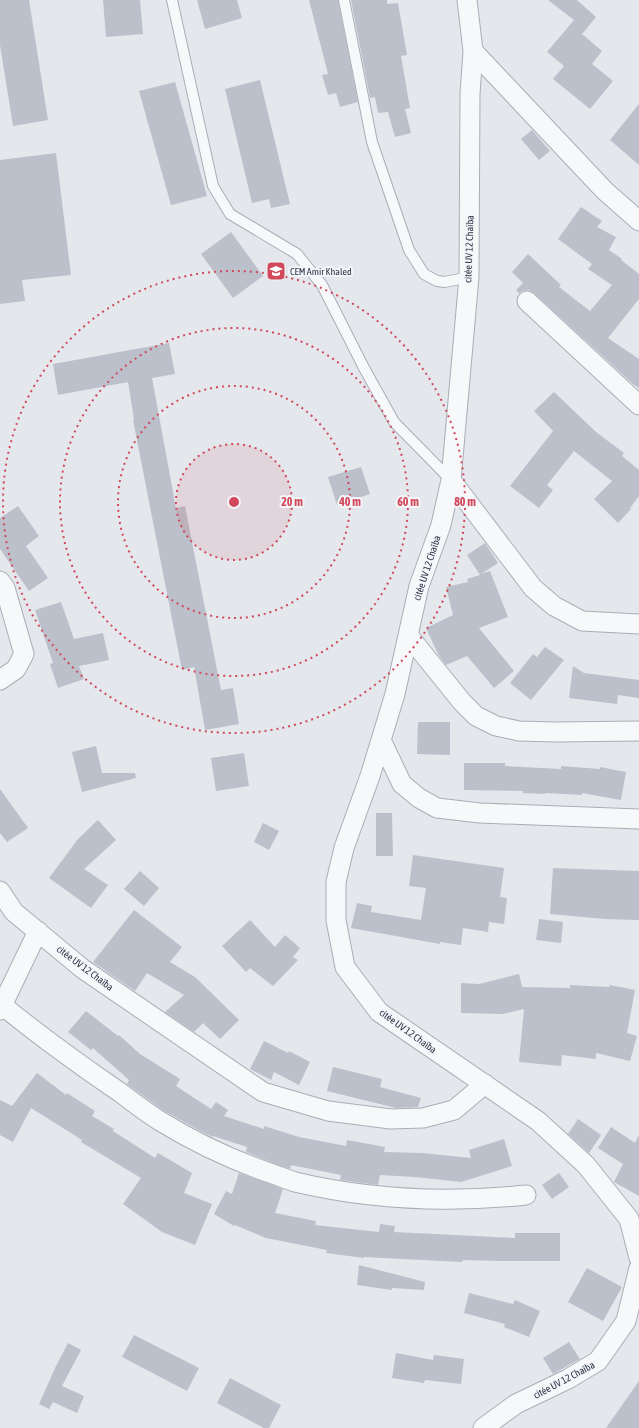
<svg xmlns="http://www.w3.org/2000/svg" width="639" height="1428" font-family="'Asap Condensed',sans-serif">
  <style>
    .building { fill: #bbc0ca }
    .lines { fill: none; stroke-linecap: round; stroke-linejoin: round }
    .service-casing { stroke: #a9aeb7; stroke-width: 12 }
    .minor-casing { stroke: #a9aeb7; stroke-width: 21 }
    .service { stroke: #f7f8fa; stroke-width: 10 }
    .minor { stroke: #f7f8fa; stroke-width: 19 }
    .ring { fill: none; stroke: #d1495b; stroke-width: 2; stroke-dasharray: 2 4 }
    .labels { text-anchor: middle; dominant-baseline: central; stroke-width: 4; stroke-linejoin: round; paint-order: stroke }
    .street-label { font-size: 10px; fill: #2b3445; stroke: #f4f6f9 }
    .poi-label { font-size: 10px; fill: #2b3445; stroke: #f4f6f9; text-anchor: start }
    .centre { fill: #d1495b; stroke: #f4f6f9; stroke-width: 2 }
    .ring-label { font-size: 12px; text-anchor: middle; font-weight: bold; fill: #d1495b; stroke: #f4f6f9; stroke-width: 4; stroke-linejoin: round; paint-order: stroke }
  </style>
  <rect width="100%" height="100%" fill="#e4e7ec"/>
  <path class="building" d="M0 0H29L48 120 13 126 0 45Z
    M103 0H140L143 34 106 37Z
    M197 0H237L242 18 205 29Z
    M309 0H338L358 102 340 107 336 93 328 95 322 75 328 74Z
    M351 0H387V4L398 3 407 55 401 56 410 108 405 109 411 133 395 137 388 112 378 113 375 97 370 98Z
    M548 0H577L596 17 582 34 602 51 592 64 613 81 590 109 553 79 564 66 547 52 574 20Z
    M260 80 290 204 271 208 269 199 252 203 225 89Z
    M175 82 207 196 171 205 139 91Z
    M639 104V165L610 140Z
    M532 130 550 151 539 160 521 139Z
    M56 153 71 275 22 280 25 301 0 304V160Z
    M581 207 602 221 597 227 616 237 609 250 622 259 621 260 639 274V299L608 338 639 359V388L633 384 534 293 529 290 523 291 519 293 516 290 523 283 512 272 528 254 561 285 559 287 590 311 612 285 588 269 592 264 558 239Z
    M231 232 263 276 233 298 201 254Z
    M169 343 175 374 152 378 176 508 185 506 221 690 233 688 239 724 205 730 194 667 182 670 133 420 134 419 128 382 58 395 53 364Z
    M554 392 596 432 624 453 622 456 639 470V496L630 508 631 509 618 523 594 499 612 481 574 451 547 485 553 490 539 508 510 486 553 431 534 411Z
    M361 467 370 494 337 505 328 477Z
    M18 506 39 536 26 546 48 578 29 591 0 549V518Z
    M485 543 498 563 481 574 490 571 508 617 479 628 514 671 494 688 467 656 446 665 438 654 426 628 453 615 446 587 468 582 467 579 480 575 467 555Z
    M61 602 74 639 103 633 109 660 79 666 84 679 58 688 50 664 53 663 35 610Z
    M545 647 564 660 531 700 510 683 533 654 537 657Z
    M573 666 584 673 639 680V698L618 695 617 704 569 698Z
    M418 722H450V755L417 754Z
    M96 746 102 773H135L136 778 82 792 72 752Z
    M244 753 249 786 216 791 211 758Z
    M464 763H505V766L561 769V766L600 769V767L626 772 621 800 582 793V795L545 793V794L523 793V791L464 790Z
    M0 789 28 828 7 842 0 833Z
    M376 813H392L393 856H376Z
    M98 820 116 840 84 869 108 885 91 908 49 878 78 839Z
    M263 823 279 831 269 850 254 842Z
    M413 855 504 868 500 897 507 898 504 924 489 922 488 932 463 928 461 945 440 942V944L351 928 357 903 372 906 371 912 421 920 426 888 409 886Z
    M553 868 639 871V920L605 919 550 914Z
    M140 871 159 888 144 906 124 889Z
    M134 910 182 947 170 962 195 977 239 1020 220 1039 203 1023 194 1032 165 1012 184 995 147 973 135 991 93 962Z
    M539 919 563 922 561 943 536 940Z
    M250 920 275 947 285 935 300 948 293 957 298 960 273 986 250 968 246 972 222 946Z
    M519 974 522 987 570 988V985L609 987 610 985 635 990 627 1033 637 1036 630 1061 596 1053V1059L562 1055 561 1066 519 1062 524 1009 503 1014 461 1013V983L479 984Z
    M86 1011 118 1036 119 1035 140 1054 180 1079 176 1086 211 1109 216 1102 228 1110 224 1116 264 1129V1126L299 1137 346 1146 347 1140 385 1147 384 1152 422 1153 471 1158 469 1150 504 1139 512 1166 461 1182 415 1177 380 1175 378 1185 340 1180 341 1175 291 1165 290 1169 271 1162 246 1152 247 1147 213 1136 212 1137 191 1126 161 1109 127 1084 129 1080 93 1048 91 1050 68 1032Z
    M264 1041 288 1053 289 1051 310 1062 299 1085 274 1072 271 1080 250 1069Z
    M333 1067 382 1079 380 1087 421 1098 418 1107 396 1108 327 1091Z
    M37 1073 66 1095 67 1093 95 1111 92 1116 114 1129 113 1131 155 1158 158 1153 192 1173 184 1193 212 1204 195 1245 162 1232 123 1204 141 1178 81 1142 82 1140 31 1108 13 1142 0 1135V1100L12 1106Z
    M578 1119 601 1135 589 1153 568 1134Z
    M611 1127 635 1143 639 1135V1196L614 1182 623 1164 598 1148Z
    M239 1173 283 1189 275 1213 316 1221 315 1225 379 1232 380 1224 395 1226 394 1232 515 1238V1233H560V1261H500L463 1260 462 1262 364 1257V1258L326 1253 327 1250 266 1238 235 1225 234 1226 214 1214 226 1191 232 1194Z
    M559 1173 569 1187 552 1199 542 1185Z
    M359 1265 425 1282 424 1290 392 1288V1290L357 1285Z
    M587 1268 622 1287 603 1321 568 1302Z
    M469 1293 513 1304 515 1300 540 1311 529 1337 504 1327 505 1324 464 1313Z
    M134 1335 199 1368 187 1391 122 1357Z
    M569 1342 580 1359 553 1374 543 1358Z
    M68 1343 81 1350 62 1386 84 1396 77 1413 53 1402 49 1409 39 1404 56 1366Z
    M396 1353 433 1360 434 1355 464 1359 461 1384 425 1380 424 1383 392 1378Z
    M230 1378 281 1405 269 1428H264L217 1403Z
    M639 1381V1428H606Z"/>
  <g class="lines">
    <defs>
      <path id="service" d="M172 0 213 186 230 214 297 254 322 285 364 368 394 422 451 480
        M344 0 372 142 409 250 424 274 437 281 445 282 469 277"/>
      <path id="minor" d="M467 0 473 51 470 94 469 277 451 480 441 525 419 586 395 694 370 776 344 848 336 882V920L345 967 379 1012 538 1121 586 1165 629 1219 639 1258
        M473 51 605 191 639 221
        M527 301 639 405
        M451 480 533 588 554 606 582 621 639 624
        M0 581 5 588 24 654 16 669 0 680
        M408 635 462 702 476 716 496 726 519 731 555 732 639 731
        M381 740 402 784 419 798 437 808 480 813 639 819
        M0 891 14 912 83 969 263 1092 328 1111 391 1119 423 1118 454 1110 485 1084
        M2 1005C41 1037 80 1065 121 1093 134 1103 147 1113 160 1121 194 1142 230 1159 267 1172 276 1175 286 1179 295 1182 371 1200 449 1203 526 1195
        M0 1010 38 931
        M483 1428 516 1404 568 1379 598 1361 626 1321 639 1268"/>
    </defs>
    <use href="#service" class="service-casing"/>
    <use href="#minor" class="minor-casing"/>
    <use href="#service" class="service"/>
    <use href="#minor" class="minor"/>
  </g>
  <circle cx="234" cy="502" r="58" fill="#d1495b" fill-opacity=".12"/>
  <g class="ring">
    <circle cx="234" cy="502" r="58"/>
    <circle cx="234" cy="502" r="116"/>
    <circle cx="234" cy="502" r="174"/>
    <circle cx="234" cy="502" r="231"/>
  </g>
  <defs>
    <symbol id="school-square" viewBox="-11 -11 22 22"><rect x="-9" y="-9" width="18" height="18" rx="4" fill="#d1495b" stroke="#f4f6f9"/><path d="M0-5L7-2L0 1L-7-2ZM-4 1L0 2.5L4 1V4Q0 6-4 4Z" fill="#fff"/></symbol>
  </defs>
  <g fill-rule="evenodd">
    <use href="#school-square" x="265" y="260" width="22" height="22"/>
  </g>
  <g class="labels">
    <g class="street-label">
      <text transform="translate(469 249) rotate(-88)">citée UV 12 Chaïba</text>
      <text transform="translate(427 568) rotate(-72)">citée UV 12 Chaïba</text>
      <text transform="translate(85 968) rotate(37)">citée UV 12 Chaïba</text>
      <text transform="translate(408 1031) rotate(36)">citée UV 12 Chaïba</text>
      <text transform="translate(564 1380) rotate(-28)">citée UV 12 Chaïba</text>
    </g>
    <g class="poi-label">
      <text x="290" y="271">CEM Amir Khaled</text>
    </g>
  </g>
  <circle cx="234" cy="502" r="6" class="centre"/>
  <g class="ring-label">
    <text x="292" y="506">20 m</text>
    <text x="350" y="506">40 m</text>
    <text x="408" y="506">60 m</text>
    <text x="465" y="506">80 m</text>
  </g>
</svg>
